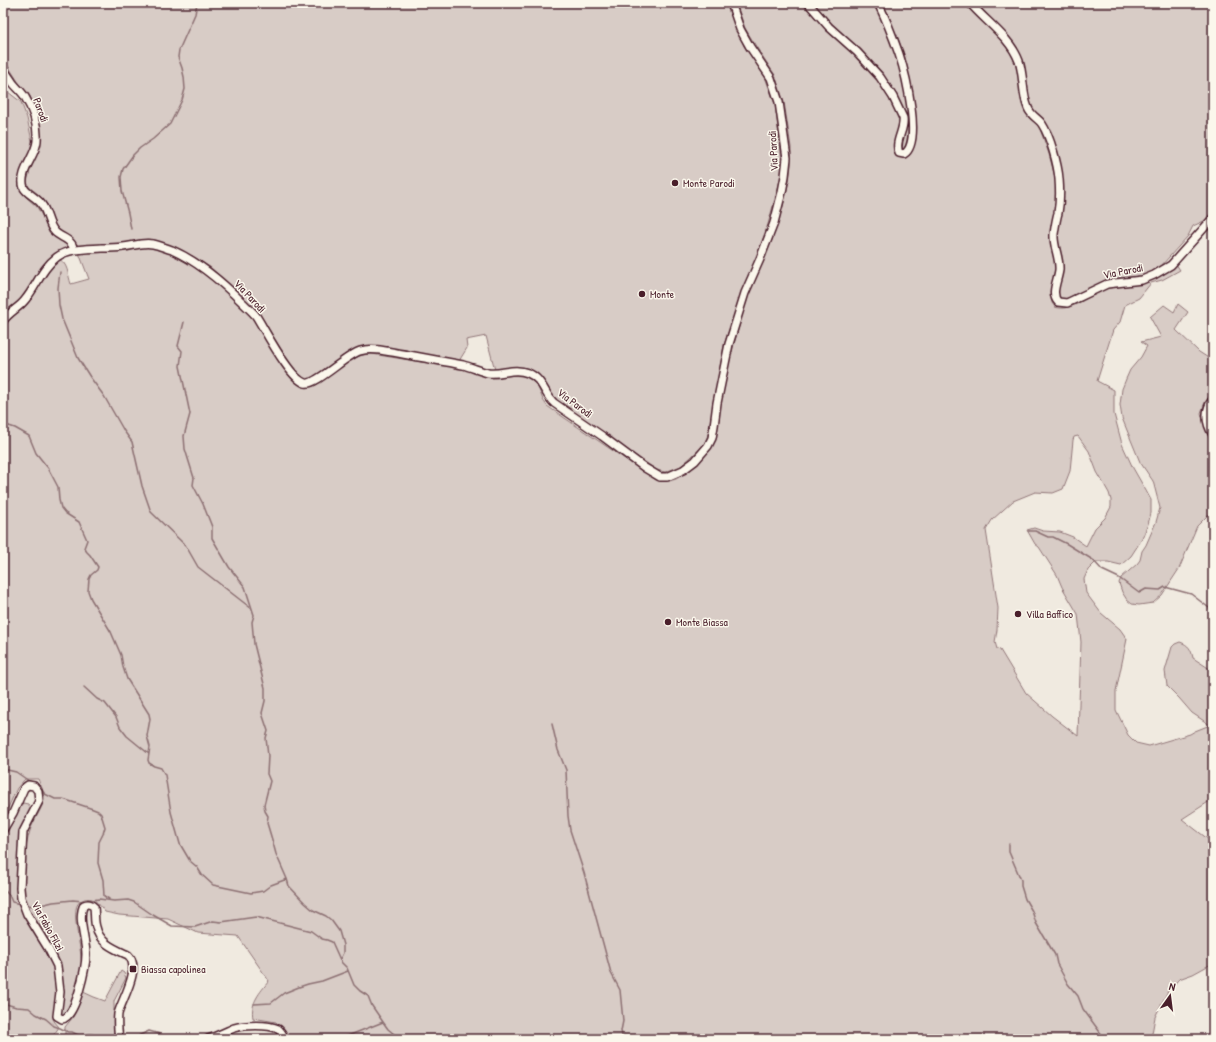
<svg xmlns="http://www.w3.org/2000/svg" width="1216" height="1042" font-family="'Patrick Hand',sans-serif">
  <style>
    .green { fill: #d8ccc6; stroke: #917678; fill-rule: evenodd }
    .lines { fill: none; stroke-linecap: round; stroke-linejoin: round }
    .stream { stroke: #8c6f72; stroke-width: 1.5 }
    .secondary-casing { stroke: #4a1f2b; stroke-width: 10 }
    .secondary { stroke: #fbf7ec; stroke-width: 7 }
    .poi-dot { fill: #4a1f2b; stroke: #fbf7ec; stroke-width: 1.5 }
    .labels { text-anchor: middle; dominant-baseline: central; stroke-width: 3; stroke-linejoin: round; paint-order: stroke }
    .street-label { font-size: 11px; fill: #4a1f2b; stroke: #fbf7ec }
    .poi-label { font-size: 11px; fill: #4a1f2b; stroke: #fbf7ec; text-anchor: start }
  </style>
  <rect width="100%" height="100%" fill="#f0eae0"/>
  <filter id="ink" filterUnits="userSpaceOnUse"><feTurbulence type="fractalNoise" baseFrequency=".025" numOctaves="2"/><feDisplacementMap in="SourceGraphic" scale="8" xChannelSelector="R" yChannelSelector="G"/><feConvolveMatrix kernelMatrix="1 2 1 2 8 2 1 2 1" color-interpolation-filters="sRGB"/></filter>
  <g filter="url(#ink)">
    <path class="green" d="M3 3H726L744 46 765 77 775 104 782 160 781 177 768 224 756 259 742 291 724 345 709 429 707 438 702 447 681 466 665 472 657 470 556 403 552 399 544 382 532 370 516 367 495 370 486 336 466 340 467 348 459 361 367 346C360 347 354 349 349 352 335 360 321 377 306 380L292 368 258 311 210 267 183 251 153 240H145L122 243 77 247 73 240 55 227 47 204 38 194 29 187 27 182 30 170 38 152 41 136 40 124 30 96 19 83 3 58Z
      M736 3H803L827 31 853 54 879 80 890 99 900 119 901 123 895 145V153L897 155C901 158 906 158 910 153 924 135 912 96 908 75 907 67 906 59 903 51 897 35 889 19 883 3H965L999 38 1011 53 1018 71 1023 106 1029 118 1039 126 1049 154 1056 181V204L1050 236 1056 270 1051 296 1052 303 1055 307C1072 313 1089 294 1105 289 1114 286 1124 287 1133 285 1149 282 1164 274 1176 264L1180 270 1162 280 1151 283 1139 298 1125 305 1120 322 1113 330 1097 381 1114 390V414L1122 444 1133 468 1145 489 1151 500V513L1148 524 1142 539 1131 556 1121 565 1108 562H1096L1088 570 1084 579 1086 593 1101 613 1120 629 1127 639 1116 691V710L1128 735 1136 743 1149 746 1190 734 1195 731 1210 725 1192 713 1179 698 1167 686 1165 671 1172 647 1175 644 1180 642C1189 645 1191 649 1193 658L1213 671V799L1182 819 1213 843V963L1193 974 1179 979 1168 991 1155 1017 1151 1039H290L288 1035 276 1022 253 1018C250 1003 260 992 269 981L238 936 198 933 168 919 119 915 105 912C102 908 97 901 92 899 85 897 77 901 76 909 74 924 80 942 81 958 83 970 78 983 75 994 72 1002 70 1010 64 1016L61 1015C62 998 65 978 60 963 50 936 24 915 23 885 23 870 25 845 30 831 33 821 42 809 44 800 45 793 41 786 38 779H25L17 788 7 810 3 816V327C10 317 20 312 27 303 39 289 46 273 58 259 68 262 68 276 71 284L89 279 79 253C94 252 110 253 125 250 134 249 143 245 152 247 187 253 226 290 250 315 255 321 259 329 263 336 272 351 281 365 293 378 296 381 300 386 305 387 309 388 312 387 316 385 333 373 350 354 372 354L465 369 491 378H498L507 375 525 376 532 380 538 387 543 400 547 406 656 480 669 481 676 479 684 474 696 464 710 448 714 440 721 395 734 344 748 294 772 240 783 206 789 181 791 165V147L784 102 775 75 757 48 745 28ZM1078 436 1089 451 1097 472 1109 493 1111 500V507L1105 518 1095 528 1086 546 1073 537 1060 532 1043 531 1034 528 1027 530 1035 544 1039 547 1057 575 1062 587 1078 614 1081 642 1078 736 1052 716 1026 693 1000 650 997 649 995 642 997 630 998 608 986 530 992 520 1013 501 1035 492 1053 493 1063 489 1070 471 1073 440 1074 437Z
      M814 3H874C892 39 910 89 910 130 910 136 908 142 907 148L901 151 900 149 905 114 891 87 878 69 832 24Z
      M976 3H1213V211L1204 221 1193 226 1188 236 1161 266 1150 273 1140 276 1108 279 1066 299H1062L1059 296 1058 292 1061 276 1057 235 1063 196V186L1062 176 1054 147 1044 121 1035 112 1030 102 1023 63 1020 54 1016 46 993 20Z
      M3 84 8 92 21 102 27 118 32 141 30 151 23 165 19 179V185L20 190 26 197 37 207 44 219 49 233 70 247 69 248 57 253 18 304 10 308 3 316Z
      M1178 304 1188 312 1176 330 1199 352 1213 361V392L1205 402 1201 413 1205 427 1213 441V510L1197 526 1179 569 1162 595 1153 603 1139 605 1132 604 1127 600 1122 592 1119 583 1121 578 1137 564 1140 560 1142 551 1146 545 1156 522 1160 508 1153 481 1140 462 1122 418 1120 405 1122 389 1126 379 1130 370 1141 357 1147 346 1141 342 1161 337 1150 317 1164 305 1174 312Z
      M23 803 28 804 31 808 21 831 17 895 20 907 48 953 55 970 56 994 54 1021 59 1027 53 1036 36 1039H3V836L20 806Z
      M121 971 124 973 126 978 114 1001V1039H65V1027L73 1017 80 1002 81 991 94 997 105 1001Z"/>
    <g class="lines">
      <path class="stream" d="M131 229 128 213 122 191 121 177 123 169 133 155 140 148 153 139 170 124 182 100 185 89 184 77 182 68 178 57 179 50 195 14 197 3
        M60 272 58 288 59 305 62 319 78 358 90 377 104 396 124 431 132 442 142 486 151 512 186 546 198 567 252 609
        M184 322 178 346 182 351 180 366 190 414 184 436 185 449 194 478 193 485 203 504 212 527V538L229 567 245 587 254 615 252 622 254 644 265 688V701L262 713 268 731 266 738 268 756 267 774 270 781 264 805 265 811 268 816 267 823 273 843 276 854 287 879 289 886 305 903 313 910 326 916 331 920 339 931 343 945V953L340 959
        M3 424 15 428 29 436 36 453 48 468 58 487 59 500 61 508 65 513 79 522 87 540 84 548 87 552 90 555 98 567 97 570 91 575 89 579 88 591 91 599 111 632 121 655 123 667 127 679 149 714 150 719 147 736 150 747 148 760 149 763 154 766 161 768 165 775 171 812 180 844 190 861 197 867 202 875 213 885 251 893 263 891 271 885 287 879
        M1028 531H1035L1048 537H1053L1067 544 1093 560 1102 570 1119 578 1139 593 1146 589 1160 590 1165 587 1191 594 1213 611
        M84 687 97 699 105 703 116 717 120 727 127 736 149 754
        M552 724 558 750 566 770 568 816 570 830 584 873 611 973 620 990 623 1021 621 1031 623 1039
        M3 769 16 772 29 781 37 784 45 794 55 799H63L93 809 98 811 101 814 105 827 103 834 99 842 98 863 103 880 104 896 109 899
        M1009 844V852L1021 880V886L1025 899 1032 911 1036 923 1055 955 1057 964 1068 984 1078 996 1083 1009 1105 1039
        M3 889 9 895 12 902 20 904
        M26 905 37 906 53 902 73 900 83 901 99 899 114 901 128 900 134 902 153 915 172 926 195 927 213 921 221 922 256 917 311 931 322 939 327 940 332 942 341 962 347 968 354 985 360 991 368 996 372 1006 383 1022 388 1029 400 1039
        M3 1003 16 1007 29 1008 36 1014 46 1019 54 1026 60 1028 68 1032H72L80 1036 90 1034 109 1037 116 1036
        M254 1004 271 1003 284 993 299 987 308 984 322 981 348 971
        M122 1036H138L149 1031 160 1034
        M340 1039 383 1022"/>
      <defs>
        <path id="secondary" d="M808 3 829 27 857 52 880 77 893 97 903 118C905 130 894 141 899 153L904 154C923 143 905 72 899 54 893 37 886 19 878 3
          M970 3C986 22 1010 37 1019 61 1024 76 1022 94 1028 108 1031 116 1038 118 1042 124 1050 136 1058 165 1059 179 1060 191 1060 202 1058 213 1056 220 1055 227 1054 234 1053 246 1060 258 1059 270 1058 280 1050 294 1058 302L1067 303 1107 284 1142 280 1154 275 1171 265 1213 218
          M3 68C6 73 10 78 13 83 17 88 22 92 25 97 33 110 38 126 37 141 36 156 18 172 24 188 27 194 38 198 42 205 48 213 48 225 55 232 61 238 74 240 73 250
          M3 321C9 312 19 308 25 300 36 287 42 268 57 257 69 248 88 249 102 248 109 248 116 248 123 247 133 246 142 242 153 244 159 245 165 248 172 250 199 262 221 281 242 302 246 306 252 311 256 316 265 330 290 379 305 383 316 386 346 355 360 351 373 347 390 352 403 354 423 358 443 361 463 365 471 367 480 371 488 373 503 375 513 367 528 373 543 379 544 394 554 403L602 436 645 468 660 477H667L683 470 695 461 708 446 712 438 714 426 717 403 729 344 745 293 760 259 774 223 782 192 785 176 787 158 779 102 771 78 750 47 740 29 731 3
          M1213 399C1204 411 1205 422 1213 435
          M3 830 13 813 24 788 28 785 34 786 38 791 39 801 23 832 20 888 21 898 27 914 48 948 57 966 60 992 57 1016 62 1019C76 1018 86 966 86 954 86 940 77 917 84 905 88 903 91 904 94 907 95 914 94 921 96 927 99 943 115 949 128 955 142 968 122 999 118 1014 117 1022 118 1031 119 1039
          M208 1039C217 1036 225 1032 234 1028 244 1025 268 1024 278 1029 281 1031 283 1035 285 1039"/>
      </defs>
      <use href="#secondary" class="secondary-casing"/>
      <use href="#secondary" class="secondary"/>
    </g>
  </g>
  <g class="poi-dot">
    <circle cx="675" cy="183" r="4"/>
    <circle cx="642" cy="294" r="4"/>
    <circle cx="1018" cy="614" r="4"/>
    <circle cx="668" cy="622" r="4"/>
    <rect x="129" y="965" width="8" height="8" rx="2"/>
  </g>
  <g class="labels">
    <g class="street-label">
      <text transform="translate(41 110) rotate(70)">Parodi</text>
      <text transform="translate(773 151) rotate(-93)">Via Parodi</text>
      <text transform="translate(1123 271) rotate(-11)">Via Parodi</text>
      <text transform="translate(250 296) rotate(47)">Via Parodi</text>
      <text transform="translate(575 403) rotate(37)">Via Parodi</text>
      <text transform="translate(48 926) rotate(61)">Via Fabio Filzi</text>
    </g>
    <g class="poi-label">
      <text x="683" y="183">Monte Parodi</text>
      <text x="650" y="294">Monte</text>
      <text x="1026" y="614">Villa Baffico</text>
      <text x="676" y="622">Monte Biassa</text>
      <text x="141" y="969">Biassa capolinea</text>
    </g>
  </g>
  <rect width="1216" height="1042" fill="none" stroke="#fbf7ec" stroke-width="16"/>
  <rect x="8" y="8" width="1200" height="1026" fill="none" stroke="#4a1f2b" stroke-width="1.5" filter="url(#ink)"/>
  <g transform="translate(1170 996) rotate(14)" stroke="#fbf7ec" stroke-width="3" paint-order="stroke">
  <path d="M0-3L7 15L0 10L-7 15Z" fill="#4a1f2b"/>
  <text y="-6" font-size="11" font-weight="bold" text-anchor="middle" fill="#4a1f2b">N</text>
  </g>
</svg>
